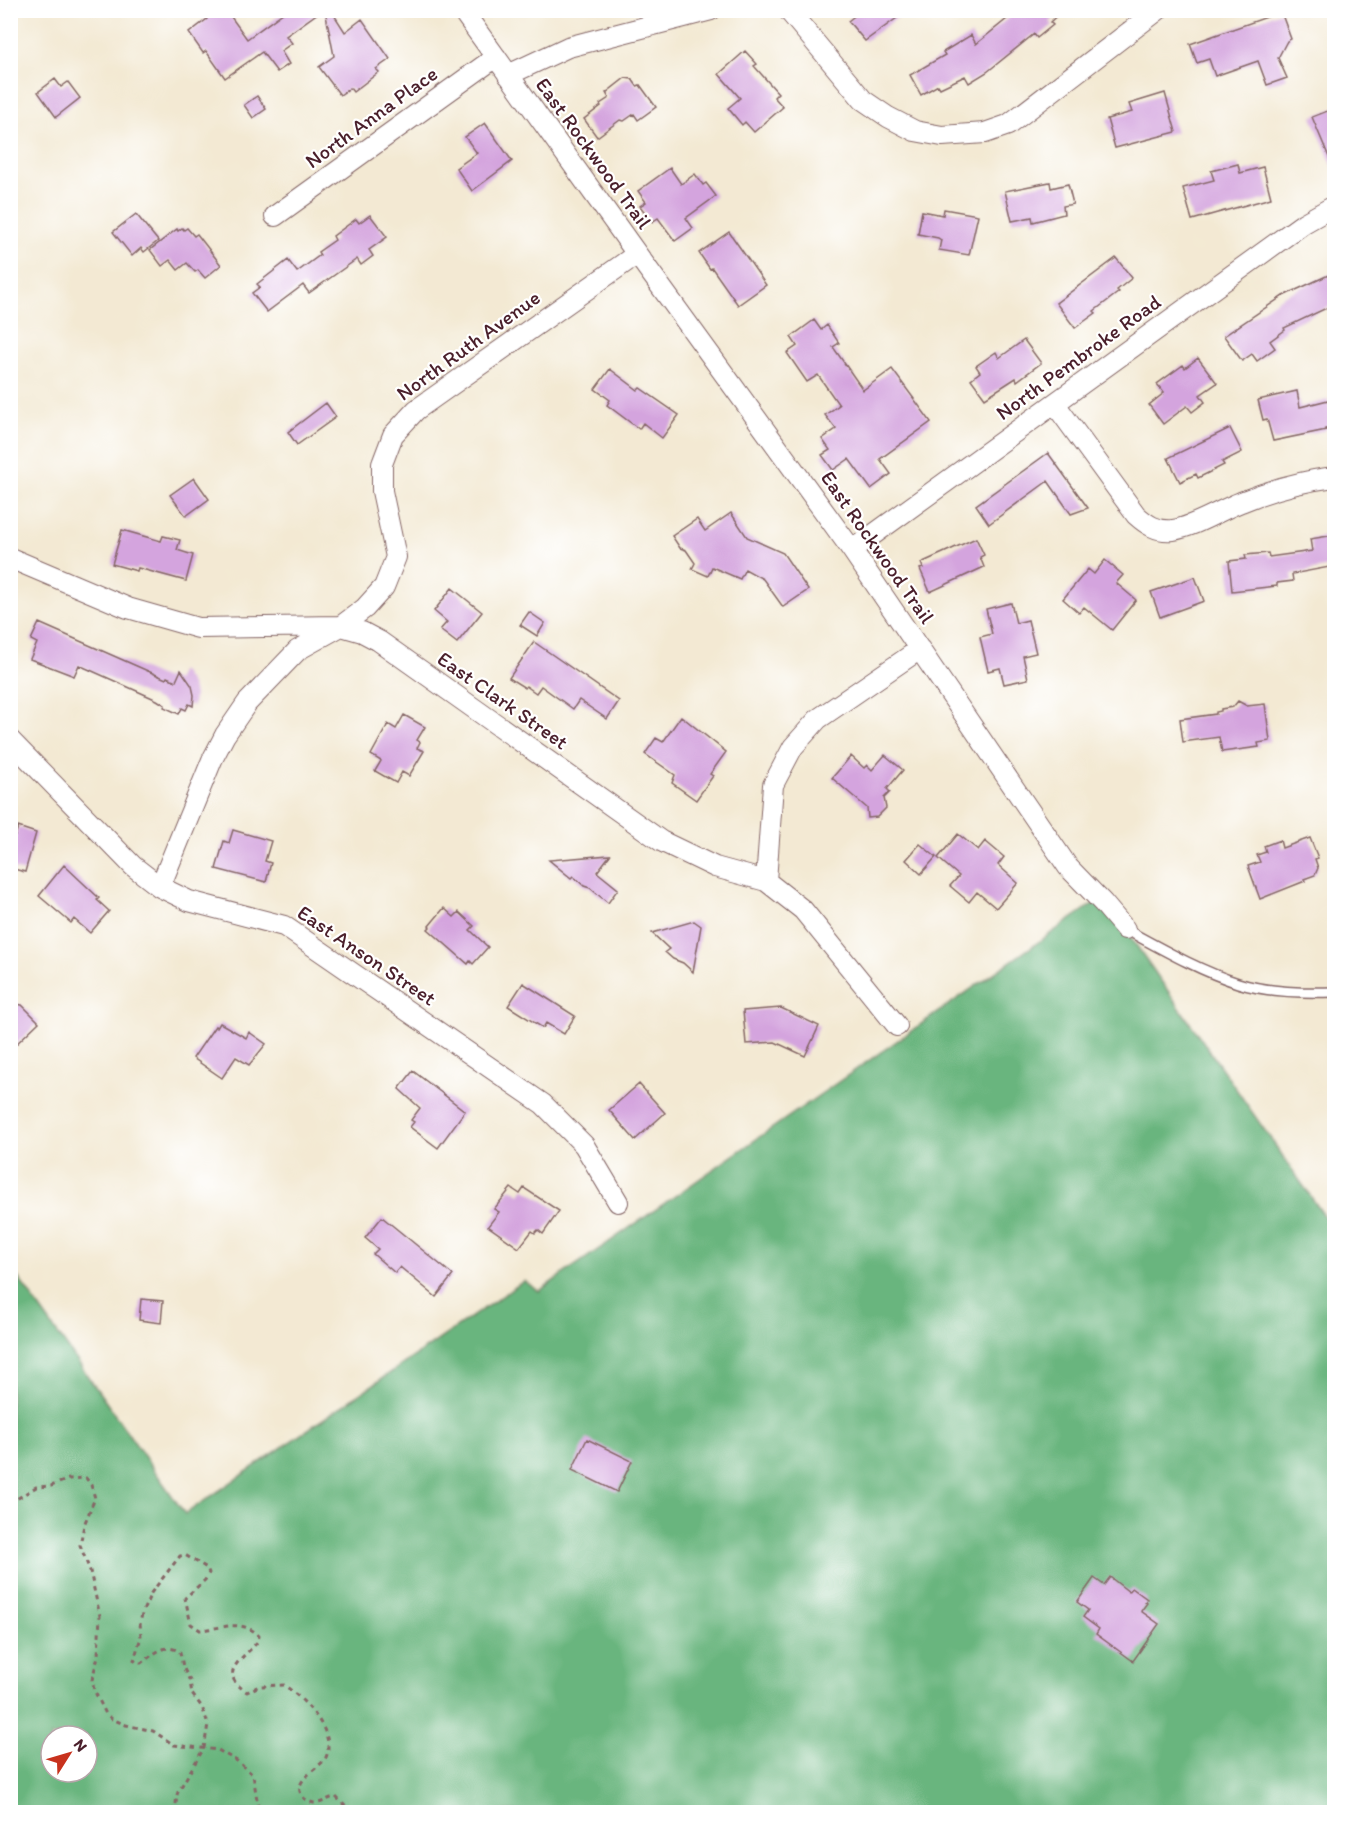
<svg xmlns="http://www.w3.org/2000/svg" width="1345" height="1823" font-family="Itim,sans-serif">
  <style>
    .forest { fill: #69b57e; stroke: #5a6a54; stroke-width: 1.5; fill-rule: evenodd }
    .building { fill: #d4a4de }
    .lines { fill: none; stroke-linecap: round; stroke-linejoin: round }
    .service-casing { stroke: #856666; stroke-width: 12 }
    .minor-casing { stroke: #856666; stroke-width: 22 }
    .path { stroke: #856666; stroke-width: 3; stroke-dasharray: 4.5 4.5; stroke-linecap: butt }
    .service { stroke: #fff; stroke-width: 9 }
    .minor { stroke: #fff; stroke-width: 20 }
    .labels { text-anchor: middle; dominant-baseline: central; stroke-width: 4.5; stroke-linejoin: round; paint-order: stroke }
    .street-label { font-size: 21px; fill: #4a1f2b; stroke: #fff }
  </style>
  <rect width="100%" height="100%" fill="#fff"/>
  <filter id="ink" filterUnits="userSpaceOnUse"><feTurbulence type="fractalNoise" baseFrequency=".0167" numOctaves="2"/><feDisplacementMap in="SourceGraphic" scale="12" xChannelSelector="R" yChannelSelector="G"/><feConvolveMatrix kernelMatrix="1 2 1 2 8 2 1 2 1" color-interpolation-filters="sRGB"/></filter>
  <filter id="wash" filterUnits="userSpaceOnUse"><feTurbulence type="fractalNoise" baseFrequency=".008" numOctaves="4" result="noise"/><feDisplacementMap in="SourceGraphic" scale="24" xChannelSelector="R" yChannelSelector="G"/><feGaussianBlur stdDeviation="1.35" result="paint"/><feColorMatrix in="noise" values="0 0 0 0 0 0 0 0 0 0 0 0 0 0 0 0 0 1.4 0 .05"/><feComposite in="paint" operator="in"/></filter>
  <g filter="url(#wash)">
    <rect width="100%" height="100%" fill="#f3e9d3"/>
    <path class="forest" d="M1100 899 1125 929 1334 1230V1812H11L10 1266 185 1514 524 1281 539 1291ZM51 1736H87V1772H51Z"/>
    <g id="blocks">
      <path class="building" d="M201 10H226L247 39 287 10H322L286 36 292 43 281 51 289 64 277 72 262 52 225 78 206 51 203 53 189 33 207 19Z
        M325 10H331L345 32 362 19 390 59 376 69 379 72 353 92 350 88 340 95 319 67 334 56Z
        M862 10H908L865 41 848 21Z
        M1018 10H1063L1050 22 1053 25 1037 38 1034 34 987 72 969 83 965 76 940 88 938 85 921 95 910 75 945 55 943 52 971 35 976 44Z
        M1281 12 1291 39 1287 41 1278 58 1287 78 1267 85 1258 61 1215 76 1209 59 1197 63 1190 44Z
        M745 51 757 64 754 66 778 93 774 97 783 107 754 132 745 122 742 125 728 108 740 98 719 74Z
        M625 78 632 79 637 86 640 85 656 107 638 120 634 114 624 121 620 120 597 137 584 119 601 106 600 104 609 98 606 93Z
        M55 79 61 87 68 82 80 98 56 117 38 92Z
        M1165 93 1176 132 1115 148 1107 119 1132 112 1129 104Z
        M257 96 266 109 253 118 244 105Z
        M1335 108V169H1334L1312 117Z
        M485 123 512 161 472 191 456 168 477 153 465 137Z
        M1238 164 1240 173 1263 167 1271 198 1192 220 1183 188 1214 180 1211 171Z
        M670 168 681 184 695 174 703 185 706 183 716 196 686 218 693 228 675 241 658 218 652 222 640 206 646 202 638 191Z
        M1050 182 1051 188 1068 184 1073 204 1063 206 1064 214 1033 222 1032 217 1012 221 1005 191Z
        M944 209 978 215 969 255 939 250 941 240 938 238 918 234 922 211 943 215Z
        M136 214 158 241 144 252 141 248 132 256 113 232Z
        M370 215 387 237 369 250 373 256 361 265 357 259 309 293 303 285 267 312 252 293 260 287 257 284 288 260 297 272 320 255 318 252 335 240 333 236 356 219 359 223Z
        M182 228 184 230 187 228 194 236 197 234 221 265 205 278 198 270 195 272 187 263 178 270 170 260 162 266 150 250 177 229 178 231Z
        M729 232 766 285 738 305 712 268 710 269 699 253Z
        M1116 258 1132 278 1117 290 1119 292 1094 311 1096 313 1075 328 1056 303Z
        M1335 272V304L1284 328 1285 330 1270 341 1275 348 1257 361 1252 354 1242 361 1224 336 1283 296Z
        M814 320 821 330 827 325 839 343 833 347 863 390 892 369 931 422 880 459 891 474 871 489 849 459 833 470 822 455 830 450 822 439 836 429 825 415 839 405 818 375 807 382 787 353 797 346 791 337Z
        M1024 340 1041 363 1017 381 1016 378 985 398 971 379 980 372 976 366 996 352 999 358Z
        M1198 358 1217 383 1200 395 1205 402 1192 412 1187 406 1163 424 1149 405 1164 393 1157 384 1183 365 1185 368Z
        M610 369 638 390 640 388 679 415 662 438 643 423 639 429 607 405 610 400 595 389Z
        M1297 391 1300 407 1328 400 1334 426 1325 429 1326 430 1273 441 1267 419 1263 420 1258 400Z
        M326 403 336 417 297 445 288 432Z
        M1230 428 1242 452 1222 462 1224 465 1198 478 1196 474 1180 482 1168 458Z
        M1048 453 1088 508 1071 514 1048 481 989 524 976 505Z
        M194 478 209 499 186 516 170 495Z
        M731 513 747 537 783 553 808 590 783 607 763 579 745 569 740 579 712 567 708 576 692 569 695 563 686 550 680 548 672 536 697 519 705 531Z
        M122 530 161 541 163 536 180 540 177 550 193 555 186 581 138 568 137 571 112 564Z
        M1335 535V566L1292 574 1293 581 1277 583V586L1232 591 1229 561 1246 559 1245 555 1268 553 1269 557 1312 551 1310 539Z
        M976 538 984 555 980 557 984 567 930 592 920 569 923 568 921 563Z
        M1105 560 1123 575 1116 583 1136 600 1112 630 1084 607 1079 613 1063 599 1088 569 1094 574Z
        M1195 577 1204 601 1160 617 1151 592Z
        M452 588 482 612 457 643 440 630 447 622 434 611Z
        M1011 603 1016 623 1028 620 1036 653 1023 656 1028 679 1004 684 1000 668 988 671 980 637 992 634 986 609Z
        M529 612 545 623 537 636 520 625Z
        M39 623 166 679 167 677 176 681 181 670 192 686 194 695 193 706 189 704 186 710 182 708 179 714 164 707 165 705 157 700 79 665 74 676 30 659 37 643 31 640Z
        M534 642 619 701 607 719 579 700 573 709 541 686 536 693 526 686 525 688 509 678Z
        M1238 701 1247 706 1265 704 1270 741 1258 743 1259 747 1222 752 1219 737 1183 742 1180 719 1216 714V712L1221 711V709L1233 707Z
        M404 715 425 727 417 740 420 742 417 748 424 751 409 776 402 772 396 783 375 771 381 761 371 755 388 724 396 729Z
        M681 716 726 752 710 774 713 776 696 800 672 783 675 775 645 754 656 738 663 742Z
        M885 755 903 770 887 789 890 792 884 798 886 808 877 817 868 818 867 808 832 778 851 756 864 768 867 765 872 770Z
        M18 827 36 833 25 872 10 868V834L15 836Z
        M233 830 271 841 265 861 271 863 266 882 216 869 224 841 229 843Z
        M958 834 978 850 985 841 1004 857 998 865 1018 883 996 908 977 892 969 902 950 886 959 876 938 858Z
        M1310 838 1318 858 1315 859 1318 868 1315 875 1304 879 1305 881 1260 899 1248 866 1260 862 1257 855 1266 852 1264 846 1280 840 1282 848Z
        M920 844 936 857 921 874 906 860Z
        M610 855 597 872 618 889 608 903 590 888 584 886 573 876 571 878 549 860Z
        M64 865 99 898 97 900 109 911 90 933 74 919 71 923 39 896Z
        M444 908 454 917 459 912 474 926 470 930 488 947 473 964 470 961 468 964 428 929 430 927 429 926Z
        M694 921 701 926 693 972 683 963 673 959 665 952 669 949 652 933Z
        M523 983 575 1016 564 1034 546 1023 543 1028 508 1006Z
        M10 1003 22 1005 39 1022 10 1050Z
        M781 1008 819 1026 805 1056 775 1042 746 1044 743 1011Z
        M220 1023 246 1038 249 1032 266 1044 249 1065 236 1057 222 1078 193 1058 215 1026 217 1028Z
        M413 1071 465 1111 438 1148 410 1127 414 1122 411 1120 420 1108 399 1089Z
        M639 1084 665 1113 635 1140 609 1110Z
        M511 1188 520 1194 524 1188 559 1211 543 1234 538 1230 535 1233 532 1231 519 1248 488 1226 499 1212 494 1209Z
        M382 1217 453 1275 436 1297 400 1267 395 1273 373 1254 378 1249 365 1238Z
        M141 1299 163 1301 161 1323 139 1320Z
        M587 1439 632 1461 617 1492 572 1470Z
        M1110 1577 1129 1592 1132 1588 1147 1599 1145 1602 1147 1603 1141 1611 1159 1624 1133 1661 1096 1634 1099 1629 1083 1617 1088 1610 1077 1602 1094 1578 1104 1585Z"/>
    </g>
  </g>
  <g filter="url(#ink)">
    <use href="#blocks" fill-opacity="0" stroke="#856666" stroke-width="1.5"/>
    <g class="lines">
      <defs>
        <path id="service" d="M1125 929C1162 949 1198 970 1238 983 1266 992 1305 993 1334 992"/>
        <path id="minor" d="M462 10 637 254 852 550 1068 867 1103 903 1125 929
          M788 10 863 100 888 117 915 131 942 136 985 133 1008 125 1158 10
          M508 75 568 47 711 10
          M275 216 496 57
          M1055 404 1136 515C1146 524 1157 532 1173 530 1194 527 1220 510 1241 502 1270 490 1303 481 1334 477
          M852 550 1304 223 1334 206
          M10 558 128 608 198 628 341 626 362 632 379 641 661 841 715 867 766 881 803 910 897 1026
          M10 740 133 866 160 887 189 901 284 926 543 1104 584 1145 618 1202
          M766 881 773 785 793 747 818 719 920 649
          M160 887 212 760 225 735 247 703 298 650 341 626 365 608 384 587 396 557 382 491V464L393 435 416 410 637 254"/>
      </defs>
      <use href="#service" class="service-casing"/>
      <use href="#minor" class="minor-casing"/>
      <path class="path" d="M10 1503 36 1487 51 1486 69 1479 86 1478 91 1485 95 1498 84 1525 80 1545 90 1571 100 1616 98 1656 92 1680 94 1690 106 1714 112 1719 126 1725 153 1731 174 1745 218 1750 237 1761 253 1775 259 1812
        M172 1812C178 1807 175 1799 178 1792L204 1748 208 1724 202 1707 192 1694 190 1681 183 1667 180 1652C165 1642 154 1654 141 1663H137L134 1660 141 1637 140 1622 143 1611 151 1593 180 1556 185 1555 207 1568 209 1573 205 1580 185 1598 191 1624 200 1630C220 1629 243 1618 259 1636L258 1641C244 1659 215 1672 247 1692L259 1686 284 1685C302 1698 329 1724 328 1747 328 1752 327 1757 324 1760 317 1770 292 1781 302 1796 305 1800 310 1802 314 1803 323 1804 328 1797 336 1797L351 1812"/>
      <use href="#service" class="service"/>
      <use href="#minor" class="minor"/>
    </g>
  </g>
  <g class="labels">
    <g class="street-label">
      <text transform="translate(371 117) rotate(-36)">North Anna Place</text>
      <text transform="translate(594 153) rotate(54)">East Rockwood Trail</text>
      <text transform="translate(468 345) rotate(-36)">North Ruth Avenue</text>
      <text transform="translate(1078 357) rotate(-36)">North Pembroke Road</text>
      <text transform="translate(878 547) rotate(55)">East Rockwood Trail</text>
      <text transform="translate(503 700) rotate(35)">East Clark Street</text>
      <text transform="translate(367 955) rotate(34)">East Anson Street</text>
    </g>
  </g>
  <rect width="1345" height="1823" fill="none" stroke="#fff" stroke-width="36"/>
  <g transform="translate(69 1754) rotate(53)"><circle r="28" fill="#ffffff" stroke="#b7a5aa" stroke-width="1.5"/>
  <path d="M0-4.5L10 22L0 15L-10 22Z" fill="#c8321e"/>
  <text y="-9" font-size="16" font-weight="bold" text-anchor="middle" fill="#4a1f2b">N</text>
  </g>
</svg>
